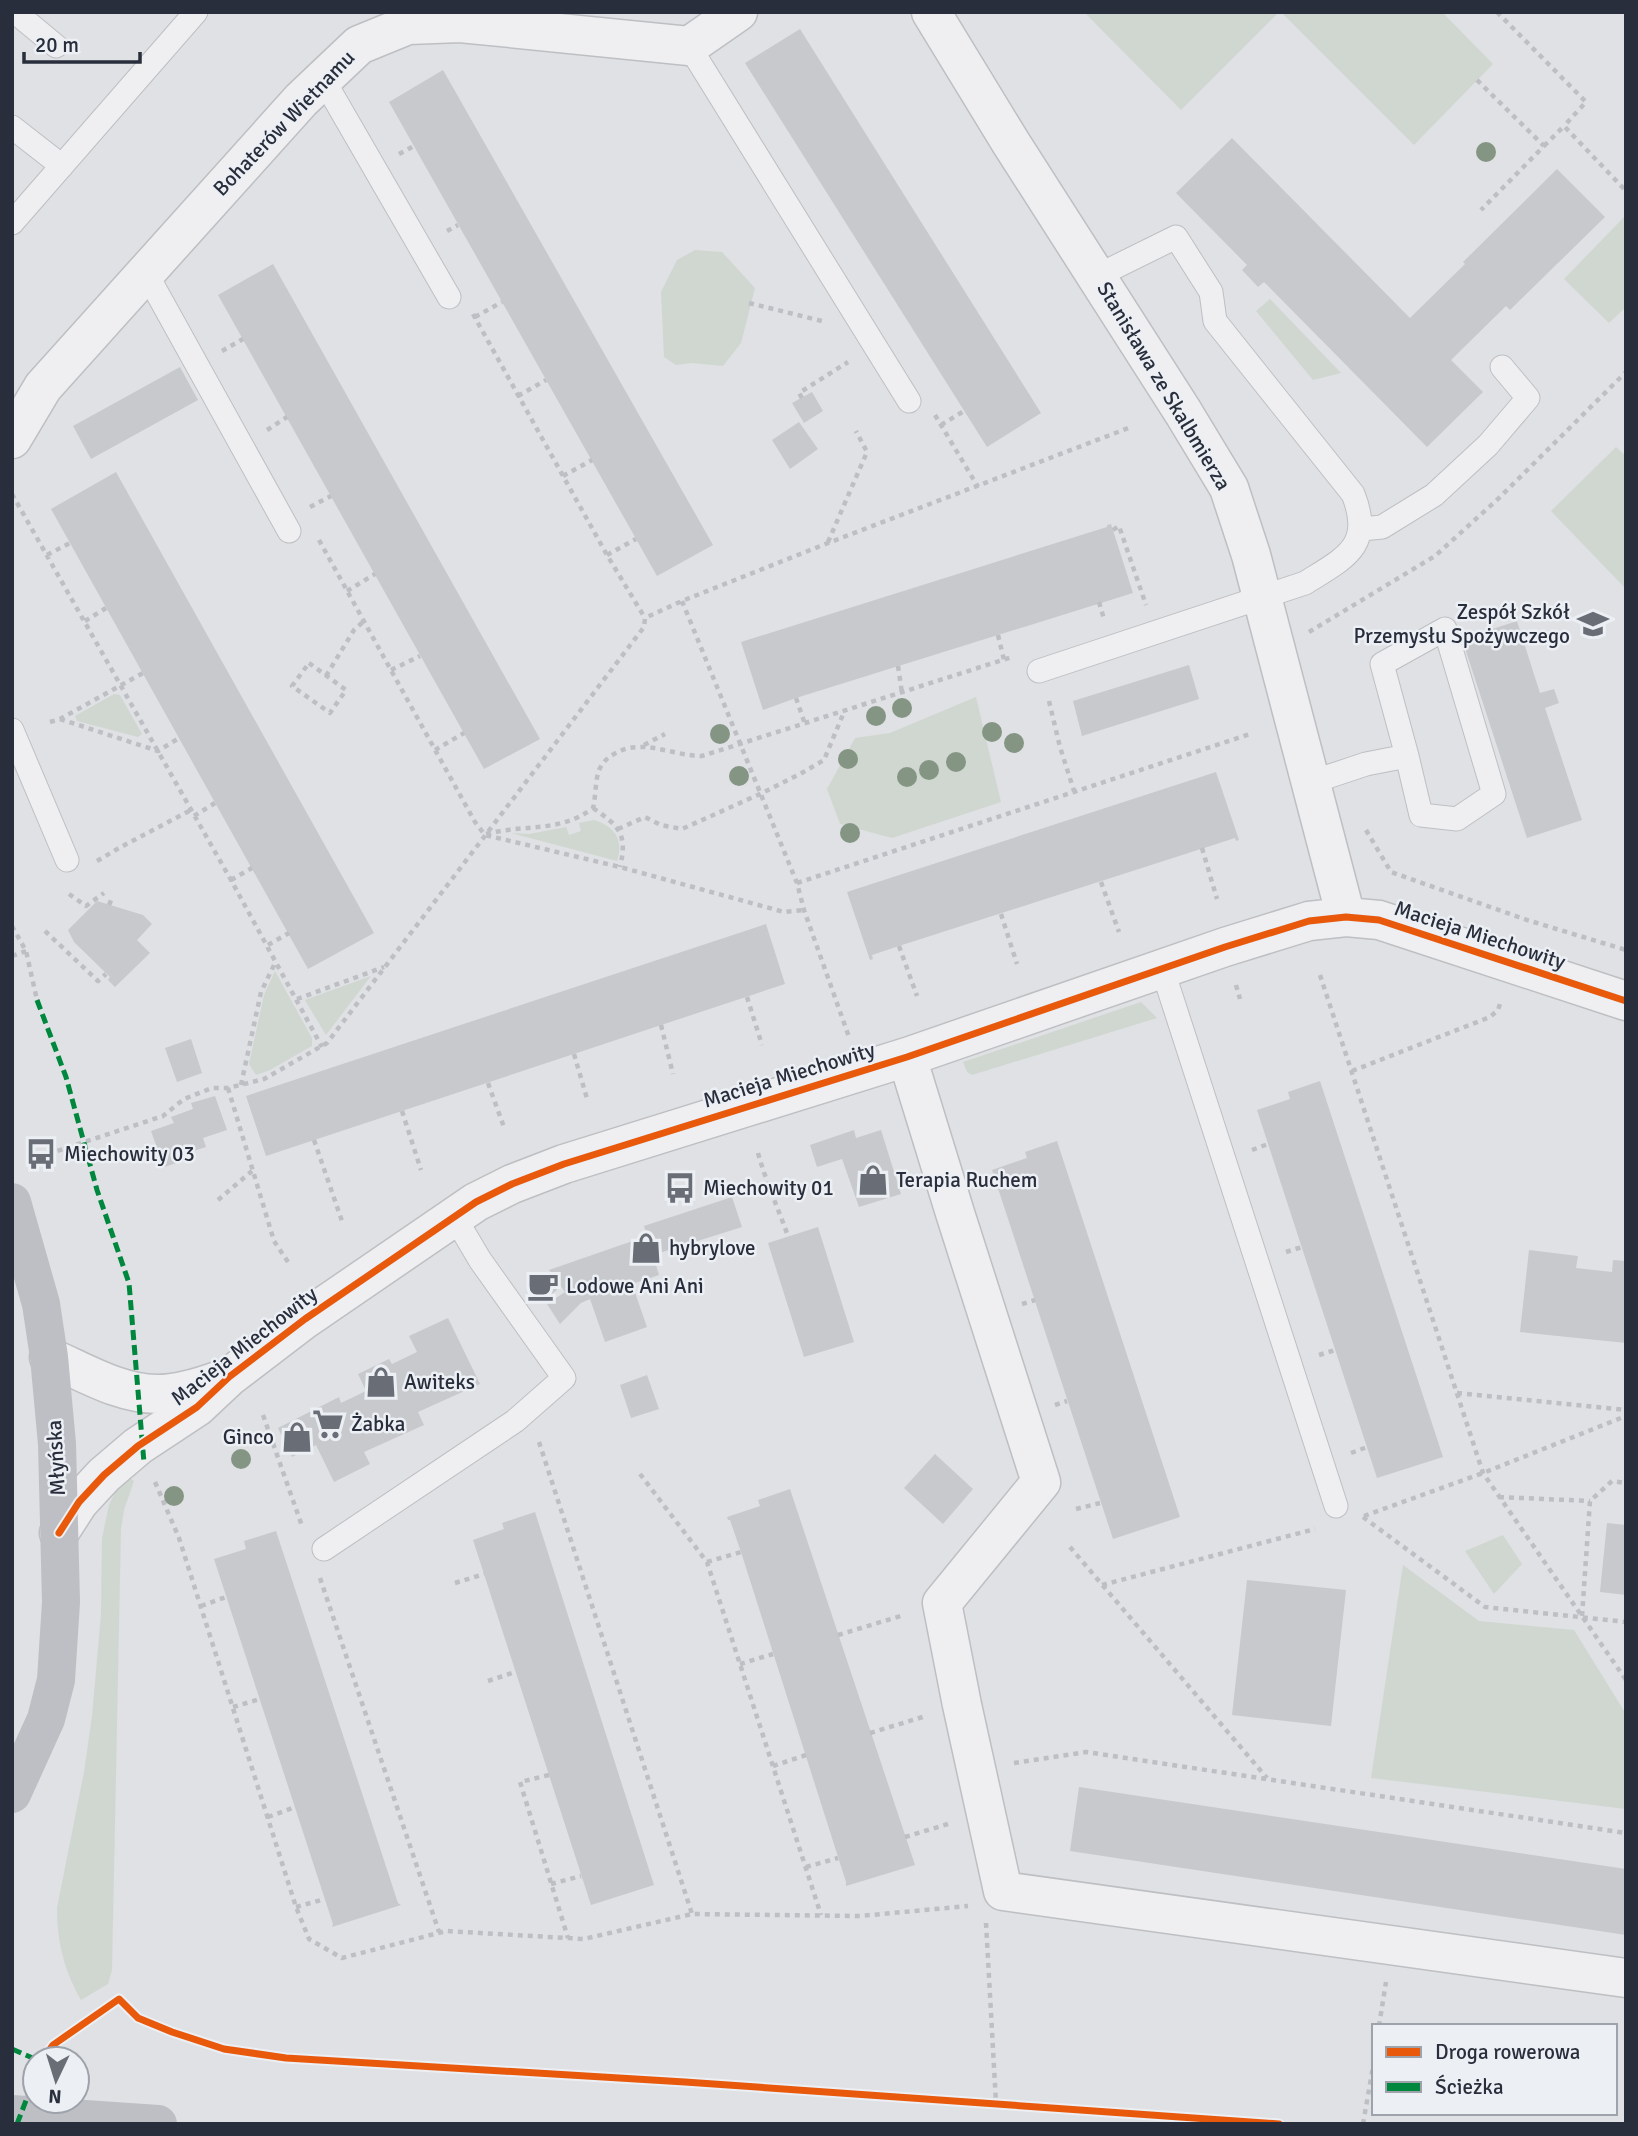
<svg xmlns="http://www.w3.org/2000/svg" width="1638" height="2136" font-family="Signika,sans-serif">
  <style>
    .green { fill: #d0d7d0 }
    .building { fill: #c7c9cc }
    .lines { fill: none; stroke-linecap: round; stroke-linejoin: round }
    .lane-casing { stroke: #bdbfc2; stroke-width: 25 }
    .street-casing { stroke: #bdbfc2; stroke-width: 41 }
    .path { stroke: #bebfc4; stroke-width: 4.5; stroke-dasharray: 5 5; stroke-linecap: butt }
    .lane { stroke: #efeff1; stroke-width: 23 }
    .street { stroke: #efeff1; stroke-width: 38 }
    .secondary { stroke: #bdbfc4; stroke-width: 38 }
    .quiet { stroke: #00873e; stroke-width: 5; stroke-dasharray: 10 5; stroke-linecap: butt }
    .cycleway-casing { stroke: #eceff4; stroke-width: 11 }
    .cycleway { stroke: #e8590c; stroke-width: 7 }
    .tree { fill: #859584 }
    .labels { text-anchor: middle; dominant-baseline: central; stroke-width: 5; stroke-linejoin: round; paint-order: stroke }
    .street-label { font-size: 21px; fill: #282e3b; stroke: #eceff4 }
    .poi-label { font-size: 21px; fill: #282e3b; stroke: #eceff4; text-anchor: start }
  </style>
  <rect width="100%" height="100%" fill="#dfe1e4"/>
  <path class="green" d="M1084 12H1279L1181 110Z
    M1281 12H1442L1493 64 1414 145Z
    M1626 215V307L1609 323 1564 279Z
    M695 250 722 252 755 288 741 343 723 366 692 363 676 365 664 357 661 292 677 260Z
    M1270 299 1341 373 1313 380 1256 311Z
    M1616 447 1626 456V589L1551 511Z
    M114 694 120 695 142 734 138 737 77 721 75 716Z
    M976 697 1001 802 892 838 840 824 827 789 855 738 890 733Z
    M594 820C615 826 624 841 617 861L511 833 529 834 566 827 569 835 581 831 579 823Z
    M275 971 312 1038V1046L270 1070 256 1075 249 1064 264 995Z
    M371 976 326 1035 305 1000Z
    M1141 1002 1157 1018 972 1075 967 1072 963 1062Z
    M129 1478 134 1481 124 1510 121 1529 112 1970 108 1984 81 2000C64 1970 57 1942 57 1908L84 1772 92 1716 101 1614 102 1538 109 1505 116 1490Z
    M1503 1535 1522 1564 1494 1594 1465 1551Z
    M1403 1565 1479 1621 1574 1630 1626 1714V1809L1371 1778Z"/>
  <path class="building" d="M800 29 1041 413 987 447 745 63Z
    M443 70 713 545 657 576 389 102Z
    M1232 138 1410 318 1465 264 1463 262 1557 169 1605 217 1510 310 1506 306 1451 360 1483 392 1427 447 1264 282 1258 287 1242 270 1247 265 1176 193Z
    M273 264 540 739 484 769 218 295Z
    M180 367 198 400 91 459 73 426Z
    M812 392 823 411 804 423 792 403Z
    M799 422 818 449 790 469 772 440Z
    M116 472 374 933 308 969 51 509Z
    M1111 524 1133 593 796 698 763 710 741 642 1107 527V525Z
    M1517 621 1540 693 1554 689 1559 703 1545 708 1582 820 1527 838 1462 639Z
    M1189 665 1199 699 1082 736 1073 701Z
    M1216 772 1239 840 1236 841 1235 838 899 946 872 955 873 959 870 960 847 892Z
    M97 901 143 915 152 924 137 940 150 953 115 987 108 980 110 977 74 942 68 930Z
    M766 924 785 984 266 1156 246 1096Z
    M191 1039 202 1073 177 1082 165 1048Z
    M1320 1081 1443 1457 1377 1478 1257 1110 1290 1099 1288 1092Z
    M215 1096 227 1130 203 1138 206 1147 184 1154 186 1160 164 1167 151 1131 174 1123 171 1117 193 1109 191 1103Z
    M854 1130 856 1138 881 1130 901 1194 859 1207 842 1159 817 1167 810 1145Z
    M1057 1141 1180 1517 1113 1539 992 1170 1027 1158 1025 1152Z
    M732 1197 742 1227 653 1255 659 1275 632 1284 647 1327 605 1342 590 1299 581 1303 560 1324 547 1304 565 1292 549 1270 647 1236 644 1226Z
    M818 1227 854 1342 804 1357 768 1243Z
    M1529 1250 1578 1256 1576 1268 1612 1272 1613 1260 1626 1261V1343L1520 1332Z
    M544 1272 557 1290 542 1301 529 1282Z
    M448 1318 480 1384 418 1412 424 1425 364 1452 370 1464 334 1482 316 1445 292 1457 278 1428 339 1397 341 1403 366 1391 358 1374 389 1359 392 1364 417 1352 409 1336Z
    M647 1375 659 1409 631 1418 620 1385Z
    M935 1454 973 1489 943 1524 904 1488Z
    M790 1489 915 1865 846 1886V1882L741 1552 730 1520H728L727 1517 760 1506 758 1500Z
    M535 1512 654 1885 591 1905 473 1540 504 1529 502 1523Z
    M1607 1523 1626 1525V1595L1600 1592Z
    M276 1531 398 1903 401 1905 332 1927 333 1924 214 1559 246 1549 244 1541Z
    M1247 1580 1346 1590 1331 1726 1232 1715Z
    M1079 1787 1626 1869V1935L1070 1851Z"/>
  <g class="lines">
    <defs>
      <path id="lane" d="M15 12 56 46
        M689 46 909 401
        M323 79 449 297
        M12 127 62 166
        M12 223 196 12
        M146 273 289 531
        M1362 529 1382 527 1434 495 1488 445 1528 398 1502 367
        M1039 671 1305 583C1345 558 1374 546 1353 494L1215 321 1211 292 1176 237 1097 276
        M12 730 67 860
        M1312 782 1366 764 1407 756 1382 664 1445 629 1494 794 1457 819 1421 815 1407 756
        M1162 968 1336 1506
        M324 1549 515 1421 564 1378 480 1260 454 1216"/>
      <path id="street" d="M931 12 1011 143 1183 412 1229 488 1251 555 1346 917
        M12 439 43 387 301 100 359 45 408 25 460 23 689 46 738 12
        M907 1057 955 1213 1041 1482 942 1603 962 1705 1003 1891 1626 1978
        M49 1357C82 1371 119 1394 157 1394 178 1394 201 1387 220 1380
        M59 1533 79 1502 104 1475 138 1446 197 1407 229 1377 305 1319 476 1202 512 1184 564 1164 907 1057 1225 947 1309 921 1346 917 1379 920 1626 1001"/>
    </defs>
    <use href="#lane" class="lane-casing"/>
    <use href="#street" class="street-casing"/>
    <path class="path" d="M1497 12 1586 102 1564 126
      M1477 80 1544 146 1481 210
      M1544 146 1564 126 1626 191
      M399 154 414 146
      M447 231 458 225
      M749 303 822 321
      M473 314 607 555 645 618
      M475 317 502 302
      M222 351 243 339
      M518 396 546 380
      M802 398 799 393 848 362
      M935 415 978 487
      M941 425 964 411
      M267 430 287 417
      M563 476 592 460
      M12 494 231 880 322 1047
      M310 507 331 496
      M1113 530 1119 526 1146 605
      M319 540 475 822 485 835 620 867 784 912 804 910
      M828 542 867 452 856 431
      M47 555 70 543
      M607 555 636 539
      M347 591 375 574
      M682 601 797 883 804 910 849 1037
      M1099 602 1104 619
      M85 621 106 608
      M1309 632 1435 556 1499 498 1626 372
      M998 635 1004 660
      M309 663 346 690 330 713 292 686Z
      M898 666 902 693
      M391 670 420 656
      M326 676 354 630 364 621
      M796 698 805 724
      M1049 701 1060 747 1074 791
      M60 719 158 751 179 738
      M50 722 60 719 143 673
      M644 745 665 734
      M435 750 464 733
      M593 808C619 826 628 834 620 867
      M194 816 215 803
      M618 829 645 817 661 825 682 829 760 794 800 774 824 760 844 712
      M1366 830 1391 872 1527 920 1626 950
      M486 834C523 824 561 833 593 808 596 796 595 781 599 770 603 762 607 758 614 754 642 737 672 756 702 756L1012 657
      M1202 848 1217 899
      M97 861 119 848 191 810
      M231 880 252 868
      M1101 882 1119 932
      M797 883 1250 734
      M69 894 86 906 104 893
      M109 905 113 896
      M1001 914 1017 964
      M12 926 26 951 37 1000
      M45 931 98 981 106 974
      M268 945 289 933
      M899 946 917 996
      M12 956 26 951
      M1320 975 1483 1473 1626 1680
      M1236 985 1240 999
      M747 997 762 1045
      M297 999 384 967
      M661 1025 673 1074
      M574 1054 588 1102
      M1352 1071 1490 1017 1498 1010 1501 1001
      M488 1083 505 1130
      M241 1085 261 992 276 961
      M228 1088 274 1241 288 1262
      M402 1111 421 1170
      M314 1140 343 1224
      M1252 1150 1268 1144
      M758 1153C766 1182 778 1208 788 1236
      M48 1154 163 1116 184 1099 212 1088H228L264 1079 327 1043 644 627 645 618 682 601 828 543 1131 427
      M218 1200 252 1171
      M1286 1252 1302 1247
      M1022 1304 1035 1300
      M1319 1355 1335 1350
      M1457 1393 1626 1410
      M1055 1405 1067 1401
      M263 1415 302 1526
      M539 1442 692 1914
      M1351 1453 1367 1447
      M640 1474 707 1562 821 1915
      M155 1482 179 1538 296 1907 309 1939 342 1958 446 1931 584 1939 692 1914 860 1916 968 1906
      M1499 1497 1590 1501
      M1076 1509 1100 1503
      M1364 1516 1483 1473 1626 1416
      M1363 1517 1485 1607 1626 1622
      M1070 1547 1267 1778
      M707 1562 741 1552
      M320 1578 439 1932
      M455 1583 484 1574
      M1102 1585 1315 1529
      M201 1606 226 1597
      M1582 1616 1590 1501 1612 1481 1626 1483
      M838 1635 904 1615
      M740 1664 773 1654
      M488 1681 515 1672
      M233 1707 260 1699
      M870 1733 926 1716
      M1014 1763 1086 1752 1626 1833
      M773 1766 806 1755
      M549 1775 520 1782 568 1938
      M268 1817 295 1807
      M905 1837 948 1824
      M806 1867 838 1858
      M551 1884 581 1876
      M296 1907 325 1899
      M986 1923 996 2103
      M1379 2026 1386 1982
      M1363 2124 1374 2061"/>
    <use href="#lane" class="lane"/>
    <use href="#street" class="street"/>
    <path class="secondary" d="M12 1202 41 1304 49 1357 57 1444 61 1602 56 1680 46 1719 12 1794
      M12 2114 158 2124"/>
    <path class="quiet" d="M37 1000 66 1077 97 1190 129 1283 144 1463
      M12 2049 35 2059
      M17 2124 35 2077"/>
    <defs>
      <path id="cycleway" d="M59 1533 79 1502 104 1475 138 1446 197 1407 229 1377 305 1319 476 1202 512 1184 564 1164 907 1057 1225 947 1309 921 1346 917 1379 920 1626 1001
        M43 2059 53 2045 119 1999 138 2018 172 2032 224 2049 286 2058 685 2082 1279 2124"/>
    </defs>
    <use href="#cycleway" class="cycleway-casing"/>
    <use href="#cycleway" class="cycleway"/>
  </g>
  <g class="tree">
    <circle cx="1486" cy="152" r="10"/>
    <circle cx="902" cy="708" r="10"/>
    <circle cx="876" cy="716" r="10"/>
    <circle cx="992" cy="732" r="10"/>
    <circle cx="720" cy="734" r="10"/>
    <circle cx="1014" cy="743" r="10"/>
    <circle cx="848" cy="759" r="10"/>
    <circle cx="956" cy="762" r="10"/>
    <circle cx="929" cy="770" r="10"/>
    <circle cx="739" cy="776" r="10"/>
    <circle cx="907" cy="777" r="10"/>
    <circle cx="850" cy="833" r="10"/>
    <circle cx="241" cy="1459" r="10"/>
    <circle cx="174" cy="1496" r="10"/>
  </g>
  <defs>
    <symbol id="school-bare" viewBox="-9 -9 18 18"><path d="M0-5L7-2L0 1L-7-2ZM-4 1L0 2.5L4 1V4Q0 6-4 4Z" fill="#686d76" stroke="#eceff4" stroke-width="2.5" paint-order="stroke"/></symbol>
    <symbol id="bus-bare" viewBox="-9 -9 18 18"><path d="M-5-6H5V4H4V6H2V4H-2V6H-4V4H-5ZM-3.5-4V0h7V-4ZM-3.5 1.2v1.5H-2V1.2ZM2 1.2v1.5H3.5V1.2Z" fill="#686d76" stroke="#eceff4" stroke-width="2.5" paint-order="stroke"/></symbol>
    <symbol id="shop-bare" viewBox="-9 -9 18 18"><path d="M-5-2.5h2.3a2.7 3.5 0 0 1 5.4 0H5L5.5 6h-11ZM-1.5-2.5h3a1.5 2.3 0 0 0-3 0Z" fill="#686d76" stroke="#eceff4" stroke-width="2.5" paint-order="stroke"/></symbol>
    <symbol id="cafe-bare" viewBox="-9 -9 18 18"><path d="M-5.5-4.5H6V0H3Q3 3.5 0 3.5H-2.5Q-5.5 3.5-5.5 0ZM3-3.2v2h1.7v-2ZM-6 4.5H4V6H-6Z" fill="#686d76" stroke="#eceff4" stroke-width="2.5" paint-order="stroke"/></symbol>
    <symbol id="supermarket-bare" viewBox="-9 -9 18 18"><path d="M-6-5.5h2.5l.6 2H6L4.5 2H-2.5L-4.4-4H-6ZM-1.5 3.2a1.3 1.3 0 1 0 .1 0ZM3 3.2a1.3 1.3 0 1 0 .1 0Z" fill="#686d76" stroke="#eceff4" stroke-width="2.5" paint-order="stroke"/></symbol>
  </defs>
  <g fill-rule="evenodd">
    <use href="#school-bare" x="1571" y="602" width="44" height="44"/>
    <use href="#bus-bare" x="19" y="1132" width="44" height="44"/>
    <use href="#shop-bare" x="851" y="1158" width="44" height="44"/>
    <use href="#bus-bare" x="658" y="1166" width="44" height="44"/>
    <use href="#shop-bare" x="624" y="1226" width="44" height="44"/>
    <use href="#cafe-bare" x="521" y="1264" width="44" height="44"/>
    <use href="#shop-bare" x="359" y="1360" width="44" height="44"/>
    <use href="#supermarket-bare" x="306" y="1402" width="44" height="44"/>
    <use href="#shop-bare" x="275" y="1415" width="44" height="44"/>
  </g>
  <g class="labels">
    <g class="street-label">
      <text transform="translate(284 123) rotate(-46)">Bohaterów Wietnamu</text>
      <text transform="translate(1164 386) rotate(59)">Stanisława ze Skalbmierza</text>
      <text transform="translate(1480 935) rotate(18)">Macieja Miechowity</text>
      <text transform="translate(789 1075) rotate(-17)">Macieja Miechowity</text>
      <text transform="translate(244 1346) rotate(-38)">Macieja Miechowity</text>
      <text transform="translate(56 1458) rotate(-93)">Młyńska</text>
    </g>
    <g class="poi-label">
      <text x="1570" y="612" text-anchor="end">Zespół Szkół<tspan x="1570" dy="24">Przemysłu Spożywczego</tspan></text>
      <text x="64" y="1154">Miechowity 03</text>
      <text x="896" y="1180">Terapia Ruchem</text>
      <text x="703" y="1188">Miechowity 01</text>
      <text x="669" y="1248">hybrylove</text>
      <text x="566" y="1286">Lodowe Ani Ani</text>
      <text x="404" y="1382">Awiteks</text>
      <text x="351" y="1424">Żabka</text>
      <text x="274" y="1437" text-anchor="end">Ginco</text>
    </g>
  </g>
  <rect width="1638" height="2136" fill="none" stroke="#282e3b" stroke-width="28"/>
  <rect x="1372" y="2024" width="245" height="91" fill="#eceff4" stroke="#9ea2aa" stroke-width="2"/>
  <rect x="1386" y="2047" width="35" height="10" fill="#e8590c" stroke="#9ea2aa" stroke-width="2"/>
  <text x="1435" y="2059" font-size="21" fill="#282e3b">Droga rowerowa</text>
  <rect x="1386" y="2082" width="35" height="10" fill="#00873e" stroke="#9ea2aa" stroke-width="2"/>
  <text x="1435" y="2094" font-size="21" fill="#282e3b">Ścieżka</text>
  <g transform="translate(56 2080) rotate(184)"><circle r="33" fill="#eceff4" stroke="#9ea2aa" stroke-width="2"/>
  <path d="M0-5L12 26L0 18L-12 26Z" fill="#686d76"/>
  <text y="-10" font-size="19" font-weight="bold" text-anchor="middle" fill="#282e3b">N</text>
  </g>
  <path d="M24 52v10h116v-10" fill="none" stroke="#282e3b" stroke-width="3.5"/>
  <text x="35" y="52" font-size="21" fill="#282e3b" stroke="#eceff4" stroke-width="5" paint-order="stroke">20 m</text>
</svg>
